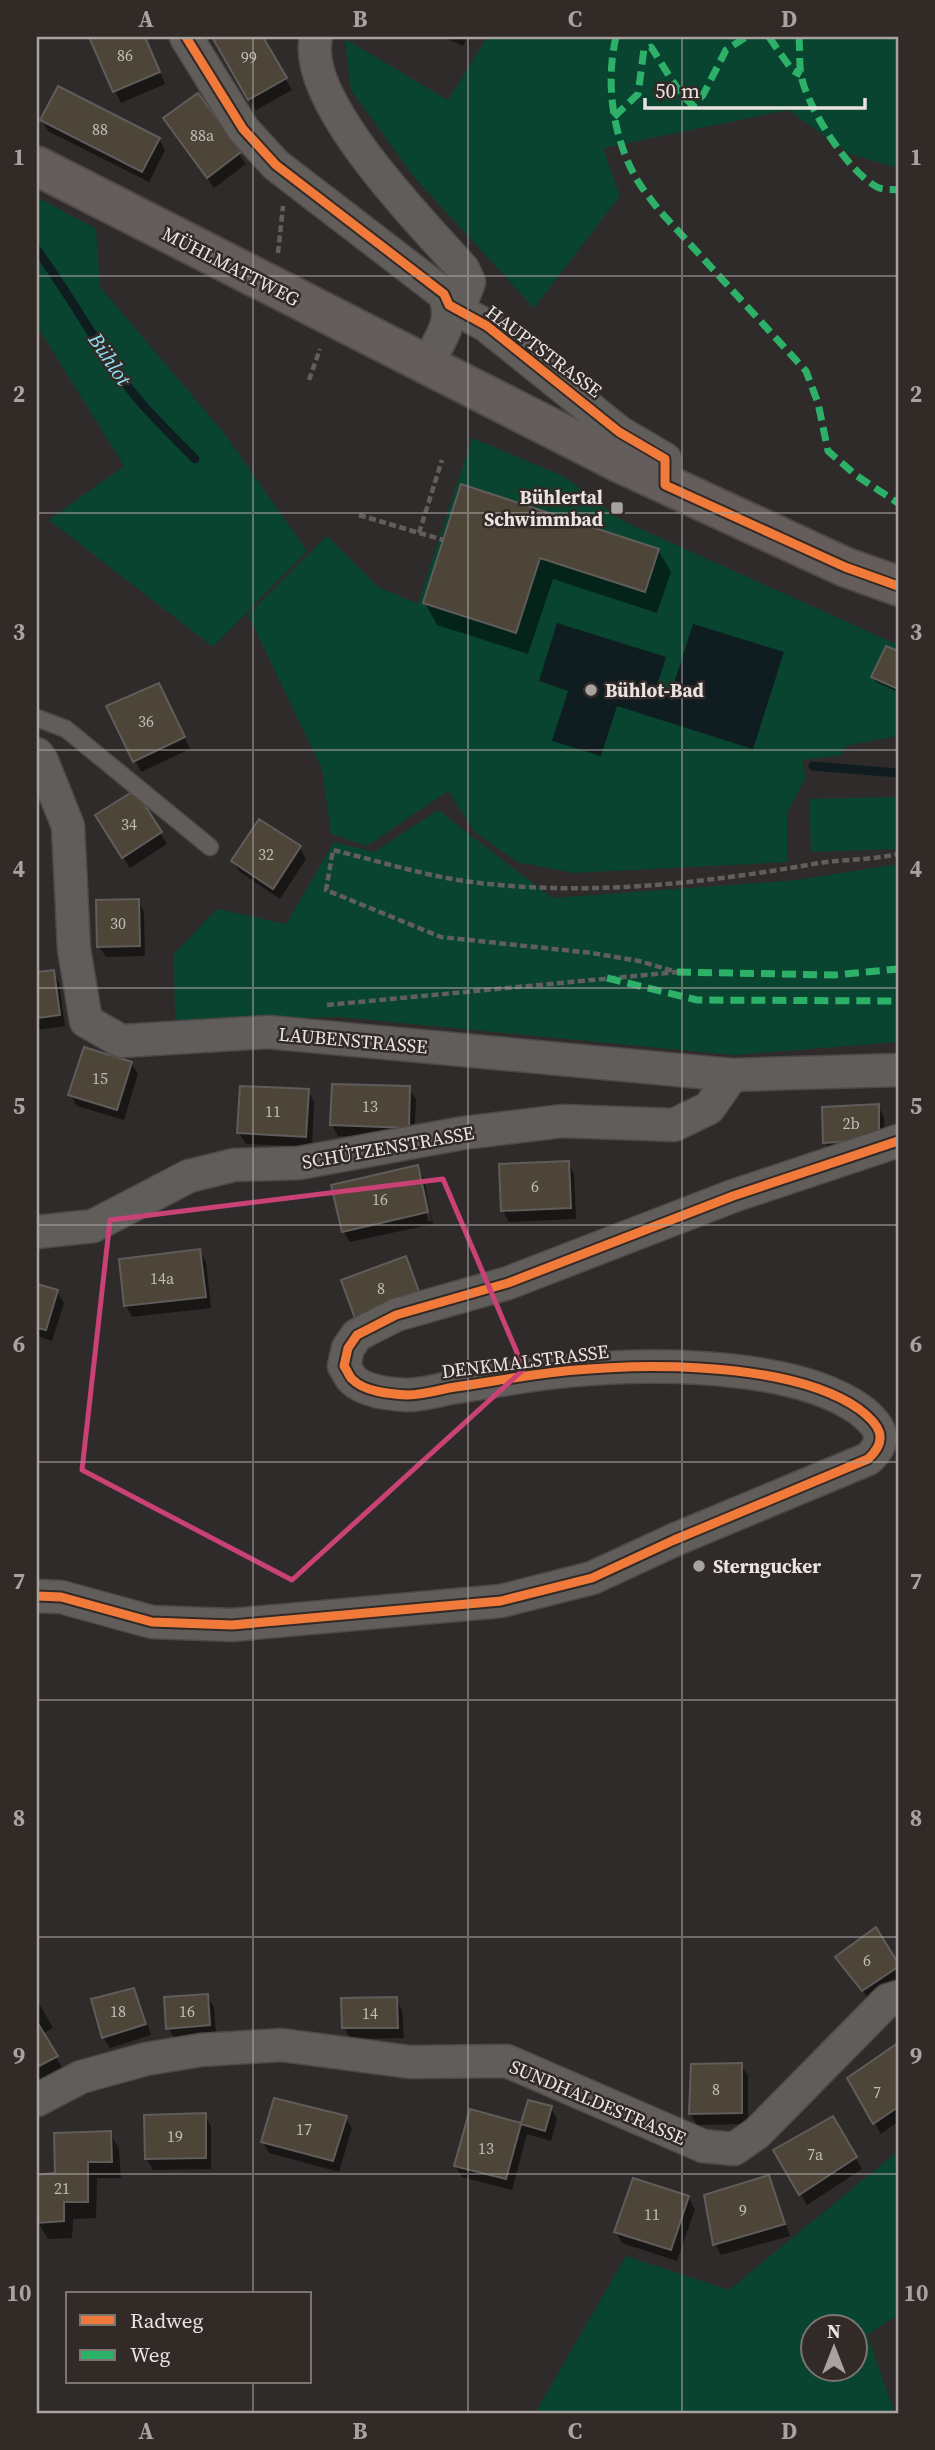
<svg xmlns="http://www.w3.org/2000/svg" width="935" height="2450" font-family="'Source Serif 4',serif">
  <style>
    .green { fill: #08442f; fill-rule: evenodd }
    .water { fill: #0f1d21 }
    .shadow { fill: #0007; fill-rule: evenodd }
    .lines { fill: none; stroke-linecap: round; stroke-linejoin: round }
    .stream { stroke: #0f1d21; stroke-width: 9 }
    .building { fill: #4e4539; stroke: #5f5c5b; stroke-width: 2 }
    .service-casing { stroke: #4e4948; stroke-width: 19 }
    .minor-casing { stroke: #4e4948; stroke-width: 35 }
    .secondary-casing { stroke: #4e4948; stroke-width: 42 }
    .path { stroke: #615e5d; stroke-width: 4.5; stroke-dasharray: 7 3.5; stroke-linecap: butt }
    .service { stroke: #605d5b; stroke-width: 16 }
    .minor { stroke: #605d5b; stroke-width: 32 }
    .secondary { stroke: #645d5b; stroke-width: 38 }
    .quiet { stroke: #2db169; stroke-width: 7; stroke-dasharray: 14 7; stroke-linecap: butt }
    .cycleway-casing { stroke: #322a27; stroke-width: 13 }
    .cycleway { stroke: #f17a3a; stroke-width: 9 }
    .marked { fill: none; stroke: #ca4176; stroke-width: 5; stroke-linejoin: round }
    .grid { fill: none; stroke: #a8a3a1; stroke-width: 2; stroke-opacity: 0.55 }
    .poi-dot { fill: #a8a3a1; stroke: #322a27; stroke-width: 2.5 }
    .labels { text-anchor: middle; dominant-baseline: central; stroke-width: 5; stroke-linejoin: round; paint-order: stroke }
    .number-label { font-size: 16px; fill: #c2bcb7 }
    .street-label { font-size: 19px; fill: #e9e3e1; stroke: #322a27 }
    .poi-label { font-size: 19px; font-weight: bold; fill: #e9e3e1; stroke: #322a27; text-anchor: start }
    .water-label { font-size: 21px; font-style: italic; fill: #8ee2f6; stroke: #322a27 }
    .neatline { fill: none; stroke: #a8a3a1; stroke-width: 2.5 }
    .grid-label { font-size: 23px; text-anchor: middle; font-weight: bold; fill: #a8a3a1 }
  </style>
  <rect width="100%" height="100%" fill="#2f2b2a"/>
  <path class="green" d="M487 37H898V168L850 154 788 110 603 148 620 196 534 308 414 177 351 90 345 39 448 100Z
    M37 197 96 229 100 287 224 433 307 551 213 647 49 520 124 466 37 326Z
    M472 438 563 476 623 521 898 645V736L845 746 842 755 802 760 806 778 787 813V862L574 873 517 862 474 831 448 791 367 846 331 834 322 769 248 615 327 536 378 587 418 604Z
    M898 797V849L811 852 809 799Z
    M438 810 552 898 797 880 898 864V1042L733 1055 340 1017 175 1022 174 954 217 909 286 924 334 842 374 852Z
    M898 2151V2315L867 2335 895 2413H535L626 2256 729 2290ZM813 2328H855V2370H813Z"/>
  <path class="water" d="M557 623 666 657 655 691 670 696 693 624 784 652 753 749 617 706 601 756 552 741 568 691 539 681Z"/>
  <path class="shadow" d="M91 37H145L165 84 121 103Z
    M216 37H261L292 90 256 110 214 38Z
    M443 37H467L463 46Z
    M197 95 246 164 214 188 165 119Z
    M42 120 159 139 165 150 149 182 48 131Z
    M462 487 658 550 671 572 657 613 553 579 528 654 437 625 425 603Z
    M887 648 898 653V692L876 682 873 677Z
    M165 696 190 749 141 772 109 707Z
    M135 792 167 844 130 868 104 827Z
    M300 848 306 859 280 899 240 872 233 861Z
    M138 900 144 912 145 956 106 957 99 946Z
    M53 972 59 983 65 1026 37 1030V974Z
    M131 1063 138 1074 124 1120 77 1106 70 1095Z
    M409 1088 416 1099 414 1139 338 1136 332 1125Z
    M308 1091 314 1102 312 1147 246 1144 239 1133Z
    M878 1106 884 1117 885 1151 832 1154 825 1142Z
    M568 1163 574 1174 576 1219 509 1222 503 1211 501 1166Z
    M417 1167 424 1179 433 1224 350 1242 343 1231ZM419 1177H422L432 1221H428Z
    M199 1251 206 1262 211 1308 132 1317 126 1306 121 1261Z
    M37 1286 57 1292 64 1303 52 1341 37 1336Z
    M875 1930 898 1966V1982L870 2001 837 1957Z
    M133 1990 140 2002 151 2035 110 2048 103 2037Z
    M207 1996 214 2007 216 2036 175 2039 168 2028Z
    M396 1999 402 2010 404 2038 351 2039 344 2028Z
    M37 2000 53 2028 42 2034 66 2074 37 2088Z
    M898 2045V2122L881 2134 849 2078Z
    M741 2065 748 2076V2124L697 2125 690 2114Z
    M529 2102 551 2108 557 2119 551 2141 527 2134 512 2190 462 2177 455 2165 520 2124 522 2127Z
    M205 2115 211 2126V2169L153 2170 146 2158Z
    M345 2117 352 2128 339 2172 269 2153 263 2142Z
    M833 2118 862 2169 807 2205 775 2151Z
    M110 2133 119 2149 121 2178H97L96 2218 73 2219 72 2238 48 2239 38 2222 37 2177 57 2175Z
    M768 2178 774 2189 790 2236 721 2255 715 2244Z
    M688 2197 695 2209 677 2261 622 2243 616 2232Z"/>
  <g class="lines">
    <path class="stream" d="M37 250C71 296 97 347 132 392 151 416 174 437 195 459
      M813 766 898 773"/>
  </g>
  <path class="building" d="M89 37H145L160 72 113 92Z
    M212 37H263L287 78 248 100Z
    M58 86 160 138 142 172 40 120Z
    M198 93 241 152 207 178 163 118Z
    M461 484 659 549 645 592 540 558 516 633 423 603Z
    M886 646 898 651V689L871 677Z
    M159 683 185 737 133 762 106 706Z
    M135 790 162 832 122 858 95 815Z
    M259 819 301 846 273 889 231 861Z
    M139 899 140 946 97 947 96 900Z
    M54 970 60 1015 37 1018V972Z
    M84 1047 132 1062 117 1110 68 1095Z
    M332 1084 410 1086 409 1128 330 1125Z
    M240 1086 309 1089 306 1137 237 1133Z
    M879 1104V1140L823 1143 822 1107Z
    M569 1161 571 1208 501 1211 499 1164Z
    M418 1165 428 1212 342 1232 331 1185Z
    M200 1249 206 1297 124 1306 119 1259Z
    M406 1256 421 1297 356 1321 341 1280Z
    M37 1284 58 1290 46 1330 37 1328Z
    M876 1927 898 1963V1967L862 1991 835 1957Z
    M134 1988 146 2024 102 2038 91 1999Z
    M208 1994 210 2025 166 2029 164 1997Z
    M397 1997 398 2028H342L341 1998Z
    M37 2022 58 2056 37 2067Z
    M898 2043V2107L873 2124 847 2078Z
    M742 2063V2113L689 2114 691 2064Z
    M274 2098 347 2116 333 2161 261 2142Z
    M528 2100 552 2106 545 2131 521 2124 506 2179 454 2166 470 2109 521 2123Z
    M206 2113V2158L145 2159 144 2115Z
    M833 2116 857 2157 799 2195 773 2150Z
    M111 2131 112 2162H88V2202H64V2221L37 2223V2175L55 2173 54 2133Z
    M769 2175 785 2224 713 2245 704 2195Z
    M633 2178 689 2196 671 2250 614 2232Z"/>
  <g class="lines">
    <defs>
      <path id="service" d="M37 718 66 729 210 847"/>
      <path id="minor" d="M186 37 243 129 276 165 444 294C456 321 440 339 427 364
        M316 37C301 101 422 223 463 269L469 282 465 293 449 305
        M449 305 487 326 619 432 665 459V485
        M37 754 42 761 68 826 74 949 86 1021 121 1041 268 1032 732 1075 898 1070
        M37 1232 93 1226 189 1176 234 1165 299 1163 463 1133 562 1121 674 1125 709 1108 732 1075
        M37 1596 61 1597 152 1622 232 1625 501 1601 592 1578 674 1540 868 1459C890 1439 879 1424 859 1409 786 1358 619 1362 533 1375 505 1379 477 1384 449 1388 436 1391 421 1395 407 1395 391 1394 364 1392 352 1379 349 1376 347 1370 344 1366L348 1348 357 1335 396 1315 508 1283 733 1196 898 1141
        M37 2100 81 2077 146 2059 201 2050 281 2045 410 2062 507 2061 703 2146 734 2149 757 2133 888 2000 898 1997"/>
      <path id="secondary" d="M37 166 620 463 845 567 898 586"/>
    </defs>
    <use href="#service" class="service-casing"/>
    <use href="#minor" class="minor-casing"/>
    <use href="#secondary" class="secondary-casing"/>
    <path class="path" d="M278 253 283 206
      M309 380 320 349
      M359 515 443 540
      M419 533 442 460
      M327 1005 677 972 639 961 592 953 441 937 326 890 333 850C374 860 416 873 458 880 577 898 701 884 819 863 846 859 872 860 898 854"/>
    <use href="#service" class="service"/>
    <use href="#minor" class="minor"/>
    <use href="#secondary" class="secondary"/>
    <path class="quiet" d="M616 37C605 83 613 137 636 178 642 189 651 199 658 209L806 371 818 403 828 451 857 476 898 503
      M769 37 792 70 801 75
      M799 37C800 49 799 63 801 75 807 107 848 172 877 187 882 190 892 189 898 190
      M614 117 638 94 644 49 651 47C662 63 679 96 693 105L703 95 726 50 746 37
      M677 972 834 975 898 969
      M607 978 697 1000 898 1001"/>
    <defs>
      <path id="cycleway" d="M186 37 243 129 276 165 444 294 449 305 487 326 619 432 665 459V485L845 567 898 586
        M37 1596 61 1597 152 1622 232 1625 501 1601 592 1578 674 1540 868 1459C890 1439 879 1424 859 1409 786 1358 619 1362 533 1375 505 1379 477 1384 449 1388 436 1391 421 1395 407 1395 391 1394 364 1392 352 1379 349 1376 347 1370 344 1366L348 1348 357 1335 396 1315 508 1283 733 1196 898 1141"/>
    </defs>
    <use href="#cycleway" class="cycleway-casing"/>
    <use href="#cycleway" class="cycleway"/>
  </g>
  <path class="marked" d="M443 1179 524 1369 292 1580 82 1470 110 1220Z"/>
  <path class="grid" d="M253 37V2294M468 37V2413M682 37V2413M37 276H898M37 513H898M37 750H898M37 988H898M37 1225H898M37 1462H898M37 1700H898M37 1937H898M37 2174H898M253 2382V2413"/>
  <g class="poi-dot">
    <rect x="610" y="501" width="14" height="14" rx="3.5"/>
    <circle cx="591" cy="690" r="7"/>
    <circle cx="699" cy="1566" r="7"/>
  </g>
  <g class="labels">
    <g class="number-label">
      <text x="125" y="55">86</text>
      <text x="249" y="57">99</text>
      <text x="100" y="129">88</text>
      <text x="202" y="135">88a</text>
      <text x="146" y="721">36</text>
      <text x="129" y="824">34</text>
      <text x="266" y="854">32</text>
      <text x="118" y="923">30</text>
      <text x="100" y="1078">15</text>
      <text x="370" y="1106">13</text>
      <text x="273" y="1111">11</text>
      <text x="851" y="1123">2b</text>
      <text x="535" y="1186">6</text>
      <text x="380" y="1199">16</text>
      <text x="162" y="1278">14a</text>
      <text x="381" y="1288">8</text>
      <text x="867" y="1960">6</text>
      <text x="118" y="2011">18</text>
      <text x="187" y="2011">16</text>
      <text x="370" y="2013">14</text>
      <text x="716" y="2089">8</text>
      <text x="877" y="2092">7</text>
      <text x="304" y="2129">17</text>
      <text x="175" y="2136">19</text>
      <text x="486" y="2148">13</text>
      <text x="815" y="2154">7a</text>
      <text x="62" y="2188">21</text>
      <text x="743" y="2210">9</text>
      <text x="652" y="2214">11</text>
    </g>
    <g class="street-label">
      <text transform="translate(231 266) rotate(27)">MÜHLMATTWEG</text>
      <text transform="translate(544 351) rotate(37)">HAUPTSTRASSE</text>
      <text transform="translate(353 1040) rotate(5)">LAUBENSTRASSE</text>
      <text transform="translate(388 1147) rotate(-10)">SCHÜTZENSTRASSE</text>
      <text transform="translate(525 1361) rotate(-7)">DENKMALSTRASSE</text>
      <text transform="translate(598 2102) rotate(23)">SUNDHALDESTRASSE</text>
    </g>
    <g class="poi-label">
      <text x="603" y="497" text-anchor="end">Bühlertal<tspan x="603" dy="22">Schwimmbad</tspan></text>
      <text x="605" y="690">Bühlot-Bad</text>
      <text x="713" y="1566">Sterngucker</text>
    </g>
    <g class="water-label">
      <text transform="translate(110 359) rotate(56)">Bühlot</text>
    </g>
  </g>
  <rect width="935" height="2450" fill="none" stroke="#322a27" stroke-width="77"/>
  <rect x="66" y="2292" width="245" height="91" fill="#322a27" stroke="#7b7471" stroke-width="2"/>
  <rect x="80" y="2315" width="35" height="10" fill="#f17a3a" stroke="#7b7471" stroke-width="2"/>
  <text x="130" y="2328" font-size="21" fill="#e9e3e1">Radweg</text>
  <rect x="80" y="2350" width="35" height="10" fill="#2db169" stroke="#7b7471" stroke-width="2"/>
  <text x="130" y="2362" font-size="21" fill="#e9e3e1">Weg</text>
  <g transform="translate(834 2348)"><circle r="33" fill="#322a27" stroke="#7b7471" stroke-width="2"/>
  <path d="M0-5L12 26L0 18L-12 26Z" fill="#a8a3a1"/>
  <text y="-10" font-size="19" font-weight="bold" text-anchor="middle" fill="#e9e3e1">N</text>
  </g>
  <path d="M645 98v10h220v-10" fill="none" stroke="#e9e3e1" stroke-width="3.5"/>
  <text x="655" y="98" font-size="21" fill="#e9e3e1" stroke="#322a27" stroke-width="5" paint-order="stroke">50 m</text>
  <rect x="38" y="38" width="859" height="2374" class="neatline"/>
  <g class="grid-label">
    <text x="146" y="27">A</text>
    <text x="360" y="27">B</text>
    <text x="575" y="27">C</text>
    <text x="789" y="27">D</text>
    <text x="19" y="165">1</text>
    <text x="916" y="165">1</text>
    <text x="19" y="402">2</text>
    <text x="916" y="402">2</text>
    <text x="19" y="640">3</text>
    <text x="916" y="640">3</text>
    <text x="19" y="877">4</text>
    <text x="916" y="877">4</text>
    <text x="19" y="1114">5</text>
    <text x="916" y="1114">5</text>
    <text x="19" y="1352">6</text>
    <text x="916" y="1352">6</text>
    <text x="19" y="1589">7</text>
    <text x="916" y="1589">7</text>
    <text x="19" y="1826">8</text>
    <text x="916" y="1826">8</text>
    <text x="19" y="2064">9</text>
    <text x="916" y="2064">9</text>
    <text x="19" y="2301">10</text>
    <text x="916" y="2301">10</text>
    <text x="146" y="2439">A</text>
    <text x="360" y="2439">B</text>
    <text x="575" y="2439">C</text>
    <text x="789" y="2439">D</text>
  </g>
</svg>
